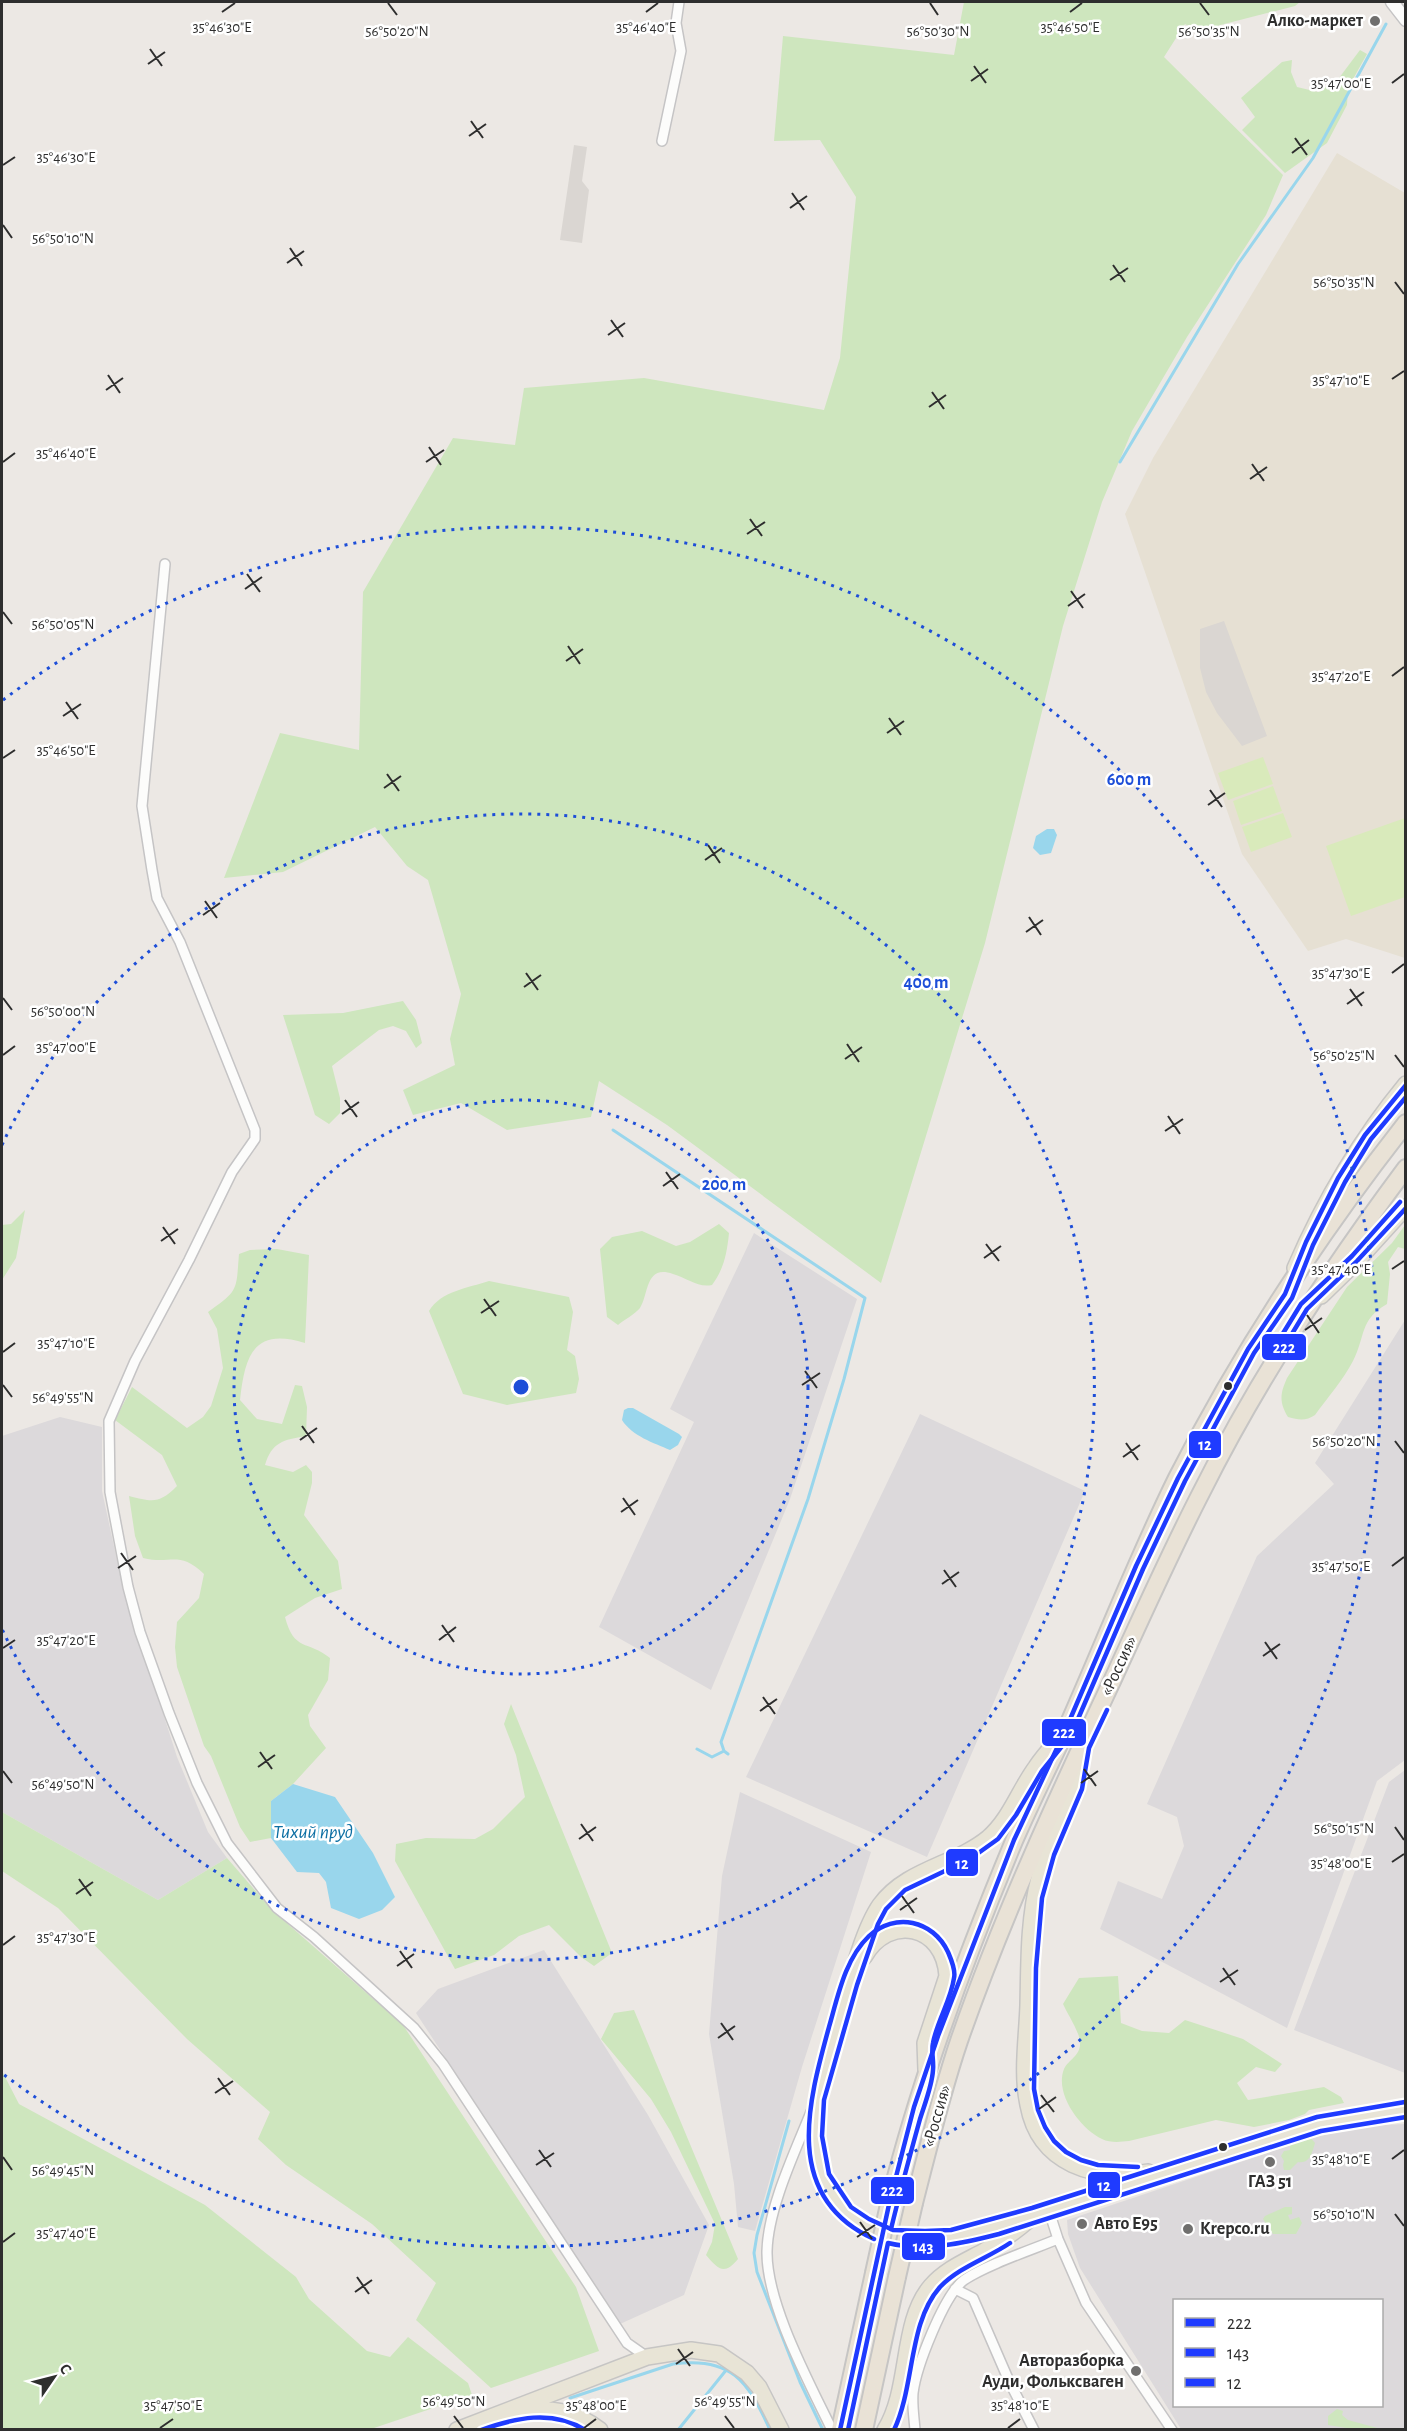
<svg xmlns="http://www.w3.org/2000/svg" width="1407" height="2431" font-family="'Alegreya Sans',sans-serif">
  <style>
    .industrial { fill: #dcd9db; fill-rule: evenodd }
    .education { fill: #e6e0d3 }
    .green { fill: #cee6be }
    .pitch { fill: #d9eabb }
    .plaza { fill: #dad6d2 }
    .water { fill: #99d6ec }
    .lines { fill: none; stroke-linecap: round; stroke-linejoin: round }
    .stream { stroke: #99d6ec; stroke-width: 3 }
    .minor-casing { stroke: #c5c4c5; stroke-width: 12 }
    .tertiary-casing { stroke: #c5c4c5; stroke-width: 15 }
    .primary-casing { stroke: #c6c5c4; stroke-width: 18 }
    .trunk-casing { stroke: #c6c5c4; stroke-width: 20 }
    .minor { stroke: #fcfcfb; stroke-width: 9 }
    .tertiary { stroke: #fcfcfb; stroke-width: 12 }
    .primary { stroke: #e8e4d6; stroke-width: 15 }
    .trunk { stroke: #e9e2d6; stroke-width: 16 }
    .trunk-bridge-casing { stroke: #c6c5c4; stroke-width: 20; stroke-linecap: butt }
    .trunk-bridge { stroke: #e9e2d6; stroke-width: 16 }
    .bus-1-casing { stroke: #fff; stroke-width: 9 }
    .bus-2-casing { stroke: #fff; stroke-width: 9 }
    .bus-3-casing { stroke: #fff; stroke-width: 9 }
    .bus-1 { stroke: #1f3bff; stroke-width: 4.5 }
    .bus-2 { stroke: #1f3bff; stroke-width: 4.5 }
    .bus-3 { stroke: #1f3bff; stroke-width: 4.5 }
    .ticks { fill: none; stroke: #2e2e2e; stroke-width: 2 }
    .ring { fill: none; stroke: #1d4ed8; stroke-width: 3; stroke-dasharray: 3 6 }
    .poi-dot { fill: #706f6e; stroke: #fff; stroke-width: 2 }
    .bus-dot { fill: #2e2e2e; stroke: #fff; stroke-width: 2 }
    .labels { text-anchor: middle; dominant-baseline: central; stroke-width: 5; stroke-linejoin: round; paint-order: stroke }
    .poi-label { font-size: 18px; font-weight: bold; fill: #2e2e2e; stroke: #fff; text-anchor: end }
    .street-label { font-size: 18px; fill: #2e2e2e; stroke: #fff }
    .water-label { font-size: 20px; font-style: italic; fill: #0d6fa3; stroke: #fff }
    .ticks-label { font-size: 15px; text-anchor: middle; fill: #2e2e2e; stroke: #fff; stroke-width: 5; stroke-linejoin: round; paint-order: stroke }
    .centre { fill: #1d4ed8; stroke: #fff; stroke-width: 3 }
    .ring-label { font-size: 18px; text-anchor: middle; font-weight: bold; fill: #1d4ed8; stroke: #fff; stroke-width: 5; stroke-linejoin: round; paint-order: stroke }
    .line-badge { stroke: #fff; stroke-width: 2 }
    .badge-label { font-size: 16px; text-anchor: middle; font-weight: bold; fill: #fff }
  </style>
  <rect width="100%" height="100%" fill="#ece8e4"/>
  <path class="industrial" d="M754 1233 857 1299 790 1499 711 1690 599 1627 694 1422 670 1409Z
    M1405 1320V1760L1377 1781 1287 2028 1100 1929 1118 1881 1162 1899 1184 1846 1177 1817 1147 1804 1257 1556 1334 1484 1315 1463Z
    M920 1414 1085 1491 927 1857 746 1777Z
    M60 1417 102 1427V1491L123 1588 177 1757 208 1832 227 1858 158 1900 2 1812V1436Z
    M1405 1770V2073L1294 2030 1389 1782Z
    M740 1792 871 1852 802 2067 755 2231 738 2227 734 2184 709 2034 722 1876Z
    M544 1950 648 2115 709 2225 684 2295 620 2324 416 2013 438 1989Z
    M1405 2124V2429H1181L1080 2268 1068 2234 1067 2220 1312 2138 1362 2126ZM1174 2300H1382V2406H1174Z"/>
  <path class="education" d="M1337 153 1405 193V958L1346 939 1308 951 1242 854 1125 514 1153 458Z"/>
  <path class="green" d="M964 2H1300L1295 6 1197 31 1185 24 1164 57 1283 175 1266 215 1187 337 1132 431 1102 502 1063 626 985 943 881 1283 667 1125 599 1081 591 1117 507 1130 461 1103 413 1115 403 1090 455 1065 450 1039 461 994 428 880 407 866 375 827 283 872 224 878 280 733 359 750 363 592 453 438 515 445 524 388 644 378 824 410 840 358 856 197 820 140 774 141 783 36 954 55Z
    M1360 50 1367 54 1348 88 1347 105 1327 143 1285 173 1242 130 1255 117 1241 98 1282 62 1292 60 1291 72 1297 87 1318 92 1339 78Z
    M403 1001 416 1020 422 1043 416 1048 406 1031 393 1026 379 1030 332 1066 340 1098V1113L329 1124 315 1115 283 1015 343 1013Z
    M25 1210 16 1258 2 1280V1225L11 1224Z
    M719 1224 729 1233C727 1253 724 1269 712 1285 698 1288 687 1278 673 1274 645 1264 649 1294 640 1308 635 1314 624 1320 618 1325L607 1317 600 1249 612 1237 642 1231 676 1246 690 1242Z
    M1405 1225V1249L1398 1247 1388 1262 1390 1274 1387 1304C1359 1320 1366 1336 1353 1361 1343 1380 1328 1397 1315 1415 1306 1421 1299 1420 1288 1417 1279 1402 1280 1394 1287 1378L1347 1287 1392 1243Z
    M277 1249 309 1255 305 1343C254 1327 245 1355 240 1400L257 1419 282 1424 295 1385 302 1386 307 1407 306 1436C283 1440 272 1442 265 1465L293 1472 306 1465 312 1472V1483L304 1515 338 1561 342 1589 315 1598 285 1617C294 1652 308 1640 330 1658L328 1680 308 1715 310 1726 326 1748 293 1784 271 1801V1838L250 1842 240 1827 211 1756 204 1746 177 1667 175 1647 177 1622 199 1598 204 1574C179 1550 171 1565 143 1558L135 1536 129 1496C153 1502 159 1504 177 1486L162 1455 115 1420 132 1387 187 1428 203 1417 211 1406 223 1368 217 1329 208 1312C239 1290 236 1291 239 1254L250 1250Z
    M489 1281 569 1297 573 1312 567 1350 575 1356 579 1379 576 1393 507 1405 463 1394 429 1311C441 1291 468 1288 489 1281Z
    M511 1704 612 1953 594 1966 581 1957 549 1925 519 1936 494 1955 455 1969 395 1861 396 1844 426 1838 475 1839 493 1829 525 1797 516 1755 504 1724Z
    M2 1812 158 1900 227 1858 273 1911 403 2025 576 2287 599 2351 491 2388 416 2320 436 2283 372 2224 286 2165 258 2139 270 2112 187 2039 58 1908 2 1871Z
    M1118 1976 1121 2023 1142 2031 1169 2033 1185 2020 1243 2039 1282 2064 1275 2072 1256 2067 1237 2083 1248 2100 1324 2087 1341 2097 1344 2103 1309 2110 1305 2114 1289 2120 1254 2127 1216 2120 1129 2141C1120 2142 1110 2143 1102 2139 1081 2129 1054 2094 1064 2069 1069 2059 1081 2056 1080 2042 1080 2033 1067 2013 1063 2004L1079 1978Z
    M634 2010 738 2259C724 2276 718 2269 706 2255L712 2242 715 2224 671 2132 651 2099 601 2039 614 2013Z
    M2 2071 19 2104 205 2205 296 2277 309 2299 367 2351 390 2357 408 2337 468 2383 472 2395 371 2429H2Z
    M1310 2137 1315 2143C1312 2153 1310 2164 1298 2162L1290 2170H1284L1283 2165 1284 2161 1281 2156 1284 2151 1290 2150V2143Z
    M1285 2207H1292V2214L1288 2215 1290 2220 1299 2217 1302 2223 1296 2234H1273L1263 2219 1265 2216Z
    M1337 2409 1343 2411 1342 2415 1348 2420 1381 2429H1353L1328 2425V2416Z"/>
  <path class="pitch" d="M1263 757 1273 784 1228 800 1218 773Z
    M1273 786 1282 811 1241 825 1233 801Z
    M1283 813 1292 837 1251 852 1242 827Z
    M1405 818V897L1351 916 1326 846Z"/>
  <path class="plaza" d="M574 145 587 147 582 181 589 190 582 243 560 240Z
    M1224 621 1267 736 1242 746 1217 713 1206 692 1200 668V629Z"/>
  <path class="water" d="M1047 829H1054L1057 835 1051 853 1040 855 1033 848 1036 836Z
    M628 1408H633L679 1434 682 1437 678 1445 670 1450C654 1443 632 1436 622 1420L624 1410Z
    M293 1784 335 1797 373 1853 395 1897 382 1910 359 1919 331 1908 326 1882 319 1873 297 1872 271 1838V1801Z"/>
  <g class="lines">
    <path class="stream" d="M1120 462 1238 264 1313 158 1386 24
      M613 1130 865 1298 844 1379 808 1499 721 1742 724 1751 728 1754
      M697 1749 712 1757 724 1751
      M789 2121 757 2235 754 2253 757 2272 800 2382 823 2430
      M570 2398 673 2364C731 2356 748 2381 770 2430
      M678 2430 727 2369"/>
    <defs>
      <path id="minor" d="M662 141 681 51 676 23 679 2
        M165 564 142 806 152 870 157 898 180 942 255 1130V1139L232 1172 189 1260 135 1361 109 1421 110 1492 128 1587 140 1632 169 1713 197 1783 227 1843 277 1908 314 1937 414 2028 443 2064 627 2343 647 2357
        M811 2112C795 2152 768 2208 767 2251 766 2303 809 2382 832 2430
        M1049 2211 1058 2239 1086 2303 1172 2430
        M955 2289 973 2298 1009 2381 1034 2430
        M915 2430C914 2417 912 2405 913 2393 916 2367 944 2295 964 2280 986 2265 1031 2250 1058 2239"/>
      <path id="tertiary" d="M1392 2 1406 20"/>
      <path id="primary" d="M1295 1268C1324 1201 1359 1141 1406 1084
        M1321 1296 1357 1261 1406 1207
        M1056 1742C1049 1750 1042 1758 1036 1767 1019 1790 1010 1819 988 1838 955 1865 906 1869 880 1905 861 1932 847 1994 837 2027 829 2056 818 2085 815 2115 810 2174 841 2234 906 2239 961 2243 1036 2215 1089 2198 1166 2174 1243 2150 1319 2124L1350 2117 1406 2109
        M1080 1758C1078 1767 1077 1777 1075 1785 1068 1817 1047 1846 1039 1878 1028 1920 1029 1963 1028 2005 1027 2037 1021 2073 1028 2105 1039 2165 1095 2181 1148 2172
        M864 1957C889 1913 944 1925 947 1976L925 2043 926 2070
        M521 2411C551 2407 575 2411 600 2430
        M457 2430 647 2357 691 2350 719 2354 747 2373 759 2387 781 2430
        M885 2430C911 2388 900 2322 931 2286 946 2269 966 2261 984 2251 1001 2242 1016 2231 1030 2219"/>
      <path id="trunk" d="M890 2200C921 2077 965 1958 1014 1841 1030 1804 1048 1768 1065 1732 1103 1647 1136 1561 1177 1478 1241 1352 1319 1234 1406 1123
        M914 2203C928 2149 941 2094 959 2041 1002 1917 1057 1798 1113 1679 1142 1616 1170 1553 1202 1491 1259 1377 1330 1270 1406 1168
        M840 2430 874 2273
        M864 2430 897 2277"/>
    </defs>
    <use href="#minor" class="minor-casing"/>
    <use href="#tertiary" class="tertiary-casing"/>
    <use href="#primary" class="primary-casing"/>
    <use href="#trunk" class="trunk-casing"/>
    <use href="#minor" class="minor"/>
    <use href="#tertiary" class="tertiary"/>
    <use href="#primary" class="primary"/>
    <use href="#trunk" class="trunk"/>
    <defs>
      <path id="trunk-bridge" d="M874 2273 890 2200
        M897 2277 914 2203"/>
    </defs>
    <use href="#trunk-bridge" class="trunk-bridge-casing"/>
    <use href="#trunk-bridge" class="trunk-bridge"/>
    <defs>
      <path id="bus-1" d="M1281 1352 1307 1309 1357 1261 1406 1208
        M840 2430 890 2200 914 2107 938 2036 1014 1840 1065 1731 1136 1566 1178 1478 1248 1349 1285 1294 1306 1242 1338 1178 1365 1135 1406 1085"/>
      <path id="bus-2" d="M874 2239C782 2197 808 2103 829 2027 838 1996 845 1959 869 1936 895 1912 933 1920 948 1952 951 1959 956 1970 954 1978 951 2000 937 2021 933 2043 931 2052 934 2061 933 2070 932 2086 925 2103 920 2119 910 2155 900 2192 891 2229
        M481 2430C515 2418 552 2409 585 2430
        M848 2430 888 2243C925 2252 964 2243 999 2234L1321 2131 1406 2117
        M894 2430C915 2386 908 2323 940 2287 959 2267 988 2258 1010 2243"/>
      <path id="bus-3" d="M1274 1348 1301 1304 1352 1256 1400 1202
        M1107 1710 1089 1748 1082 1789 1054 1855 1042 1898 1036 1968 1034 2089 1038 2110 1045 2127 1054 2141 1066 2152 1081 2160 1098 2165 1138 2167
        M1405 2102 1317 2117 1032 2208 951 2230 925 2231 893 2230 869 2219 851 2207 829 2174 822 2136 824 2100 857 1985 878 1924 886 1909 905 1890 970 1859 998 1839 1016 1815 1042 1771 1071 1735 1143 1569 1185 1481 1254 1353 1292 1298 1313 1245 1345 1182 1371 1139 1406 1097"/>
    </defs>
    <use href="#bus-1" class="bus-1-casing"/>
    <use href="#bus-2" class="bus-2-casing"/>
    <use href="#bus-3" class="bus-3-casing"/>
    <use href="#bus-1" class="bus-1"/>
    <use href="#bus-2" class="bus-2"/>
    <use href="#bus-3" class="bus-3"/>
  </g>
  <path class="ticks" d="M388 3 397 15M930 3 938 15M1200 3 1209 15M222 12 235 3M646 12 658 3M1070 12 1082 3M150 49 162 66M148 64 165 52M974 66 986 83M971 81 988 69M1392 83 1404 74M471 121 483 138M469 136 486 124M1295 138 1307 155M1292 153 1309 140M3 165 15 157M792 193 804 210M790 208 807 196M3 225 12 238M290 248 302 266M287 263 304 251M1113 265 1125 282M1110 280 1128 268M1395 282 1404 294M611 320 623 337M608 335 625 323M108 375 120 393M1392 379 1404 371M106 390 123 378M932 392 944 409M929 407 946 395M429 447 441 465M3 462 15 453M426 462 444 450M1252 464 1264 481M1250 479 1267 467M750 519 762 536M747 534 765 522M247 574 260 592M245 589 262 577M1071 591 1083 608M1068 606 1085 594M3 612 12 624M568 646 580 664M566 661 583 649M1392 676 1404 667M66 702 78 719M63 716 81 704M889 718 901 735M887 733 904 721M3 758 15 750M387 774 399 791M384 788 401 776M1210 790 1222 807M1208 805 1225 793M708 845 720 863M705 860 722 848M205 901 217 918M203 915 220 903M1029 917 1041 935M1026 932 1043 920M526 973 538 990M1392 973 1404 964M524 987 541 975M1350 989 1362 1006M3 998 12 1010M1347 1004 1364 992M847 1044 859 1062M3 1055 15 1046M1395 1055 1404 1067M845 1059 862 1047M345 1100 357 1117M342 1114 359 1102M1168 1116 1180 1134M1165 1131 1183 1119M666 1172 678 1189M663 1186 680 1174M163 1227 175 1244M161 1241 178 1229M986 1244 999 1261M984 1258 1001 1246M1392 1269 1404 1261M484 1299 496 1316M481 1313 499 1301M1307 1315 1319 1333M1305 1330 1322 1318M3 1352 15 1343M805 1371 817 1388M3 1385 12 1397M802 1385 820 1373M302 1426 314 1443M300 1440 317 1428M1395 1441 1404 1453M1126 1443 1138 1460M1123 1457 1140 1445M623 1498 635 1515M621 1512 638 1500M121 1553 133 1570M1392 1566 1404 1557M118 1568 136 1556M944 1570 956 1587M942 1584 959 1572M442 1625 454 1642M439 1640 456 1627M1265 1642 1277 1659M3 1648 15 1640M1263 1656 1280 1644M763 1697 775 1714M760 1711 777 1699M260 1752 272 1769M258 1767 275 1755M1084 1769 1096 1786M3 1771 12 1783M1081 1783 1098 1771M581 1824 593 1841M1395 1827 1404 1840M579 1839 596 1827M1392 1862 1404 1854M79 1879 91 1896M76 1894 93 1882M902 1896 914 1913M900 1910 917 1898M3 1945 15 1936M400 1951 412 1968M397 1966 414 1954M1223 1968 1235 1985M1220 1982 1238 1970M721 2023 733 2040M718 2038 735 2026M218 2078 230 2095M215 2093 233 2081M1041 2095 1054 2112M1039 2109 1056 2097M539 2150 551 2167M3 2157 12 2170M1392 2159 1404 2150M536 2165 554 2153M1395 2214 1404 2226M860 2222 872 2239M857 2237 875 2225M3 2242 15 2233M357 2277 369 2294M355 2292 372 2280M678 2349 690 2366M676 2364 693 2352M454 2416 463 2428M725 2416 734 2428M160 2428 173 2419M584 2428 596 2419M1008 2428 1020 2419"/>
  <g class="ring">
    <circle cx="521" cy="1387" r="287"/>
    <path d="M2 1145A573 573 0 1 1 2 1629"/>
    <path d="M3 700A860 860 0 1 1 3 2074"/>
  </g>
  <g class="poi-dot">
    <circle cx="1375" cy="21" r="6"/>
    <circle cx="1270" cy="2162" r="6"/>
    <circle cx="1082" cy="2224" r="6"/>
    <circle cx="1188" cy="2229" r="6"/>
    <circle cx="1136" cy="2371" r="6"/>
  </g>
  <g class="bus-dot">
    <circle cx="1228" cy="1386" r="5"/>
    <circle cx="1223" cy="2147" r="5"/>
  </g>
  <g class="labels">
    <g class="poi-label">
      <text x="1363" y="21">Алко-маркет</text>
      <text x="1270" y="2182" text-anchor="middle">ГАЗ 51</text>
      <text x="1094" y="2224" text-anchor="start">Авто E95</text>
      <text x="1200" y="2229" text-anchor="start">Krepco.ru</text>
      <text x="1124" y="2361">Авторазборка<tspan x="1124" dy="21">Ауди, Фольксваген</tspan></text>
    </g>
    <g class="street-label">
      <text transform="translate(1119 1666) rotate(-65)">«Россия»</text>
      <text transform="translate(937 2116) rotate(-74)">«Россия»</text>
    </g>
    <g class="water-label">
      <text x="313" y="1832">Тихий пруд</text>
    </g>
  </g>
  <g class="ticks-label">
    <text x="222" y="32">35°46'30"E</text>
    <text x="646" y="32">35°46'40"E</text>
    <text x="1070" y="32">35°46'50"E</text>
    <text x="397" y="36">56°50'20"N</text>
    <text x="938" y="36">56°50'30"N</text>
    <text x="1209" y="36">56°50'35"N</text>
    <text x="1341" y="88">35°47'00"E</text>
    <text x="66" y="162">35°46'30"E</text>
    <text x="63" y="243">56°50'10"N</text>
    <text x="1344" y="287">56°50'35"N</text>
    <text x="1341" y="385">35°47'10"E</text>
    <text x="66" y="458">35°46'40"E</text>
    <text x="63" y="629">56°50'05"N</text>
    <text x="1341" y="681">35°47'20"E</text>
    <text x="66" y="755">35°46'50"E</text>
    <text x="1341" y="978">35°47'30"E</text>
    <text x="63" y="1016">56°50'00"N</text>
    <text x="66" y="1052">35°47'00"E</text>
    <text x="1344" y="1060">56°50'25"N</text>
    <text x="1341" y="1274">35°47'40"E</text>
    <text x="66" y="1348">35°47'10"E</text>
    <text x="63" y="1402">56°49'55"N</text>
    <text x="1344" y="1446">56°50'20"N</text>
    <text x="1341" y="1571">35°47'50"E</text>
    <text x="66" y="1645">35°47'20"E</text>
    <text x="63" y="1789">56°49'50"N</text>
    <text x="1344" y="1833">56°50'15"N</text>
    <text x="1341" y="1868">35°48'00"E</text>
    <text x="66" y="1942">35°47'30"E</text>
    <text x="1341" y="2164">35°48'10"E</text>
    <text x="63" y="2175">56°49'45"N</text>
    <text x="1344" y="2219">56°50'10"N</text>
    <text x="66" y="2238">35°47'40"E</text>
    <text x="454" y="2406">56°49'50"N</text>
    <text x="725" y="2406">56°49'55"N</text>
    <text x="173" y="2410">35°47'50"E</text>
    <text x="596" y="2410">35°48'00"E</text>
    <text x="1020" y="2410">35°48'10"E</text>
  </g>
  <circle cx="521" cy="1387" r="9" class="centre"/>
  <g class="ring-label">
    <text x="1129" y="785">600 m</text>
    <text x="926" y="988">400 m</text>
    <text x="724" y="1190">200 m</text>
  </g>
  <g class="line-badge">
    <rect x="1261" y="1333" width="46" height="28" rx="6" fill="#1f3bff"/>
    <rect x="1188" y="1430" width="34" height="29" rx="6" fill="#1f3bff"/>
    <rect x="1041" y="1718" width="46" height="29" rx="6" fill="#1f3bff"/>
    <rect x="945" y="1848" width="34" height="29" rx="6" fill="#1f3bff"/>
    <rect x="1087" y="2171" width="34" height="28" rx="6" fill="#1f3bff"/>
    <rect x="870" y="2176" width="45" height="29" rx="6" fill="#1f3bff"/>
    <rect x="901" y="2232" width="45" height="29" rx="6" fill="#1f3bff"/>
  </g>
  <g class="badge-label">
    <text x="1284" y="1353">222</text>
    <text x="1205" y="1450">12</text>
    <text x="1064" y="1738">222</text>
    <text x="962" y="1869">12</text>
    <text x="1104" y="2191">12</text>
    <text x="892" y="2196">222</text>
    <text x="923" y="2252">143</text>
  </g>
  <rect width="1407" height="2431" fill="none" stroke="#2e2e2e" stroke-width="6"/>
  <rect x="1173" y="2299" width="210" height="108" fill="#ffffff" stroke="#ababab" stroke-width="1.5"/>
  <rect x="1185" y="2318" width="30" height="9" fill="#1f3bff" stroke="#ababab" stroke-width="1.5"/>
  <text x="1227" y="2329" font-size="18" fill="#2e2e2e">222</text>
  <rect x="1185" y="2348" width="30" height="9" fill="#1f3bff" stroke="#ababab" stroke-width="1.5"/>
  <text x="1227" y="2359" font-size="18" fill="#2e2e2e">143</text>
  <rect x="1185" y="2378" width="30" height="9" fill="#1f3bff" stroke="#ababab" stroke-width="1.5"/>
  <text x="1227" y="2389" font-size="18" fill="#2e2e2e">12</text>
  <g transform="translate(54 2377) rotate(55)" stroke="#ffffff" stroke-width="4.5" paint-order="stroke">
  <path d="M0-4.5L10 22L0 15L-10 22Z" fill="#2e2e2e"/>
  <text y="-9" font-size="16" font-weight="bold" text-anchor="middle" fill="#2e2e2e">С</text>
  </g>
</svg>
